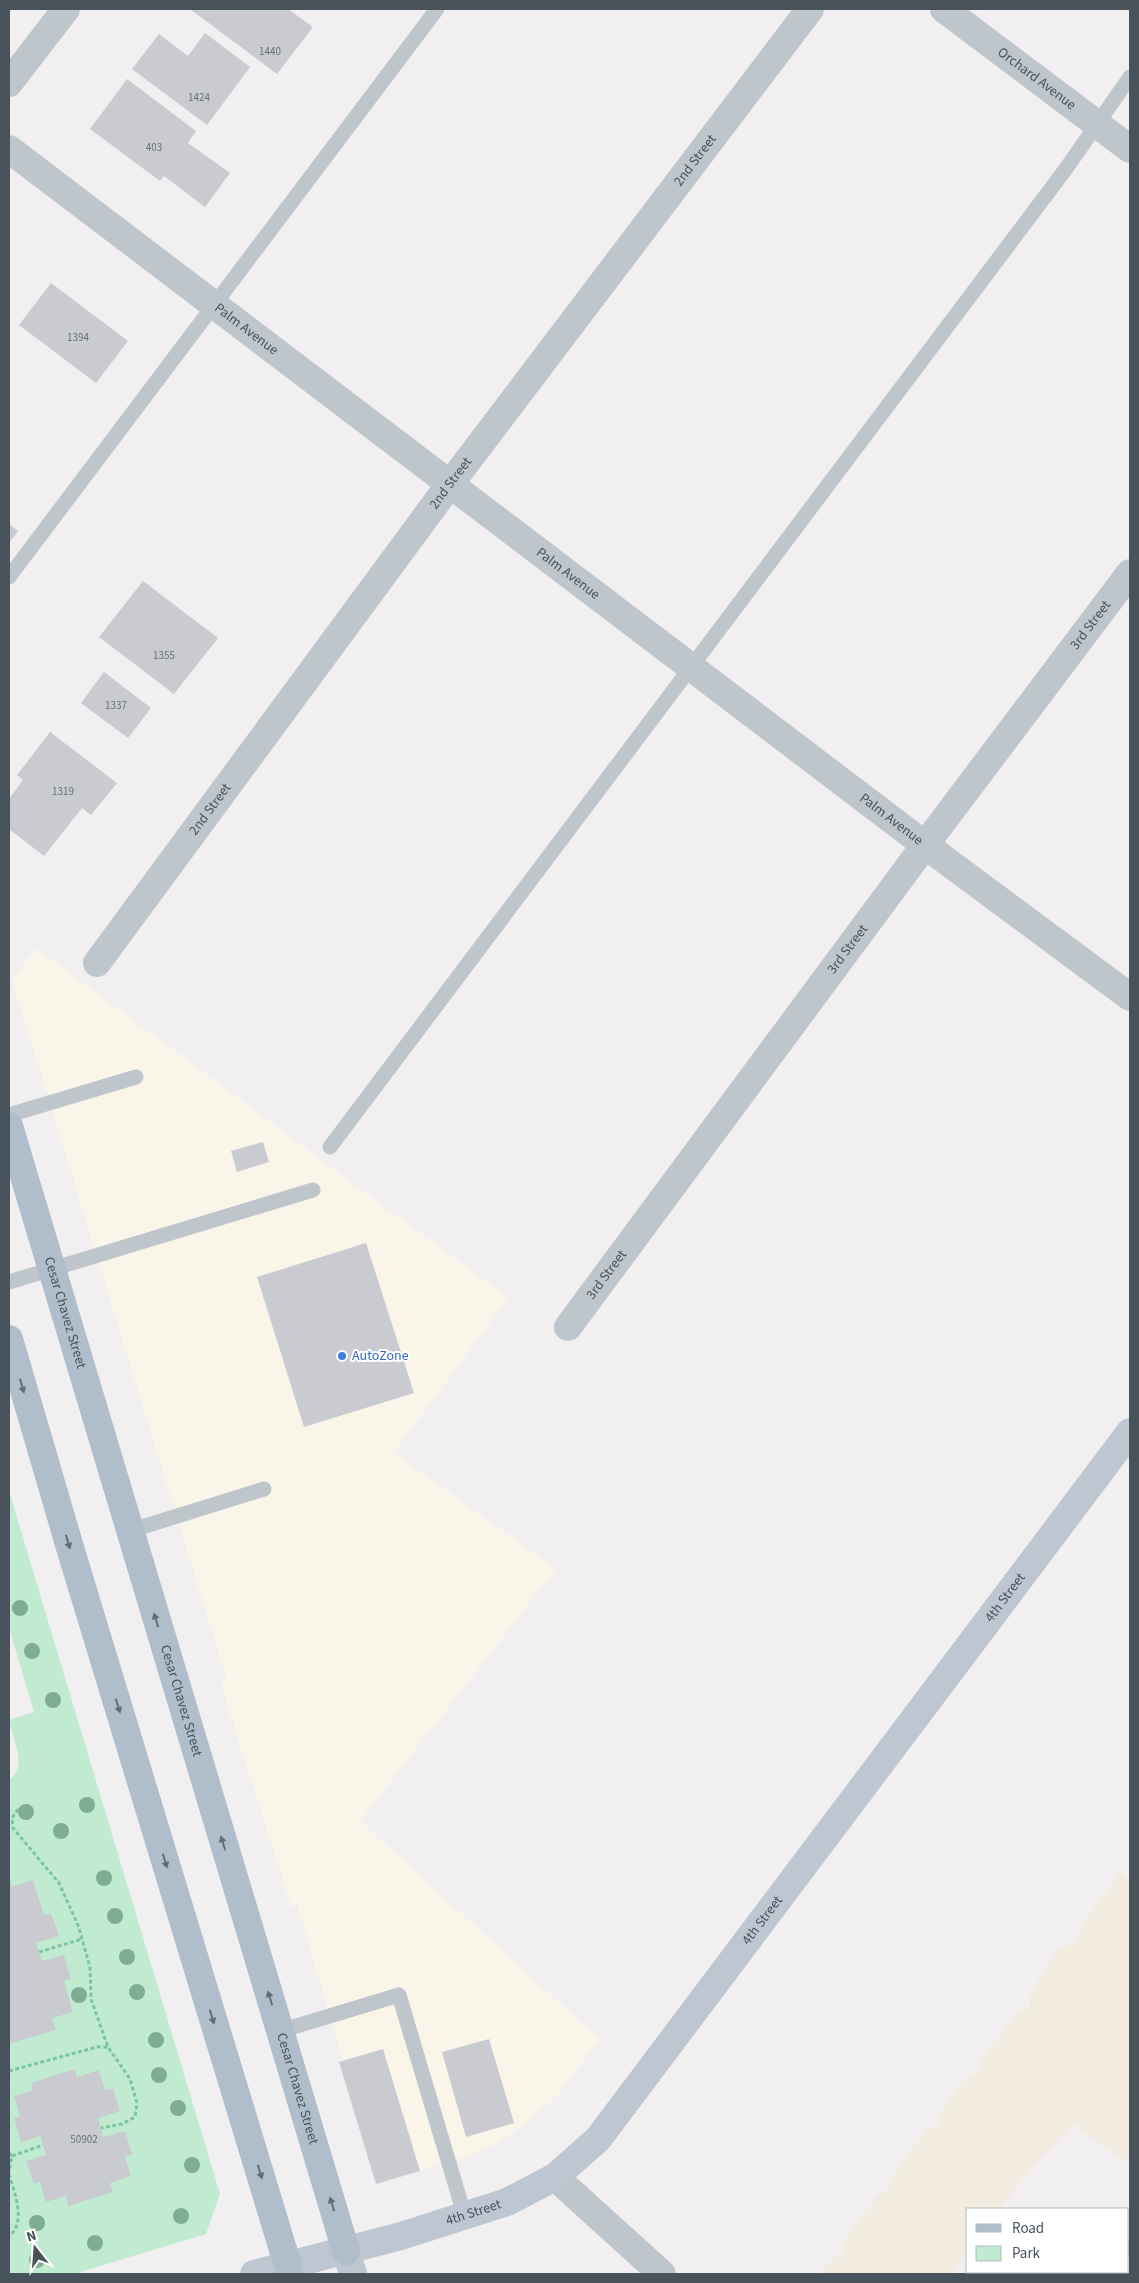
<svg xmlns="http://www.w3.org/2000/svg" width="1139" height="2283" font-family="'Source Sans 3',sans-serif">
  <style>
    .commercial { fill: #faf5e9 }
    .green { fill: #c0ebd0 }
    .sand { fill: #f1ebe0 }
    .building { fill: #c9cbd1 }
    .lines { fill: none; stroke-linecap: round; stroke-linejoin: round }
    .path { stroke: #7bc6a0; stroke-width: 3; stroke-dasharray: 4 2.5; stroke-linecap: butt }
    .lane { stroke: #bec6cc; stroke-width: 15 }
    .street { stroke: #bec6cc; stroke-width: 28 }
    .secondary { stroke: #bec7d1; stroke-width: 28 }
    .primary { stroke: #b0becb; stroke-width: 28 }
    .tree { fill: #7eac94 }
    .oneway { fill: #626d76 }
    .shop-dot { fill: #3f7fe0; stroke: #fff; stroke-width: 2 }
    .labels { text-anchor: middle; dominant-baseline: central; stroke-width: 4; stroke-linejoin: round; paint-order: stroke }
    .number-label { font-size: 11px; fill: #687078 }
    .street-label { font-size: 14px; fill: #48525a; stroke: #fff }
    .shop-label { font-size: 14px; fill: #366cbe; stroke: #fff; text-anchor: start }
  </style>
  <rect width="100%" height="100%" fill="#f1efef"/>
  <path class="commercial" d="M36 948 508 1298 394 1453 556 1569 360 1821 599 2039 559 2094 528 2122 492 2146 460 2159 379 2183 297 1904 292 1909 221 1685 226 1677 12 980Z"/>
  <path class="green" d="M9 1491 220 2194 206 2234 74 2274H9V1806L11 1805 9 1780C29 1766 12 1739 9 1720L34 1712 9 1628Z"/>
  <path class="sand" d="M1120 1872 1130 1880V2165L1073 2124 1031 2168 1000 2209H968V2252L951 2274H820L831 2260 842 2254 843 2242 878 2195 889 2191 890 2179 928 2128 938 2125C940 2109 964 2075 979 2070L981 2060 1018 2011 1030 2008 1031 1992 1058 1949 1078 1942 1080 1929Z"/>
  <path class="building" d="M190 9H288L313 27 277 74Z
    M205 33 250 67 207 125 132 69 159 34 188 56Z
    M127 79 196 131 188 143 230 173 205 207 164 176 160 181 90 129Z
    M51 283 128 341 96 383 19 325Z
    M9 524 18 531 9 543Z
    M143 581 218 638 174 694 99 637Z
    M104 672 151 708 128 738 81 703Z
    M50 732 117 783 91 815 82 808 44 856 9 829V799L23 780 17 775Z
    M263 1142 269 1162 237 1172 231 1151Z
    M366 1243 414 1393 304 1427 257 1277Z
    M9 1877 12 1887 33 1880 44 1915 51 1913 59 1936 36 1943 42 1961 64 1955 71 1979 64 1981 73 2012 52 2018 56 2030 11 2043 9 2035Z
    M489 2039 514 2123 466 2137 442 2052Z
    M383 2049 420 2171 376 2184 339 2062Z
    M75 2069 77 2077 99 2070 105 2090 113 2088 120 2111 98 2118 103 2137 125 2131 132 2154 125 2157 131 2176 110 2183 113 2192 68 2206 66 2196 46 2202 40 2182 34 2184 26 2161 46 2155 40 2136 21 2142 14 2118 20 2116 14 2096 33 2090 31 2083Z"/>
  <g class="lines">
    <path class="path" d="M18 1809 12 1818 13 1828 59 1883 78 1925 90 1967 91 1999 108 2047 130 2079 137 2103 135 2117 122 2124 101 2128
      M39 1952 82 1939
      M9 2071 97 2047H108
      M9 2153 12 2156 9 2172
      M12 2156 43 2145
      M9 2174C14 2191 27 2223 9 2236"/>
    <path class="lane" d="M9 577 437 9
      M9 1115 136 1077
      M330 1147 1065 170 1130 77
      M9 1282 313 1190
      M129 1531 264 1489
      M280 2031 399 1995 465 2217
      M1128 2248 1130 2250
      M1032 2274 1034 2272"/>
    <g class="street">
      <path id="s1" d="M944 9 1130 149"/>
      <path d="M9 83 66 9"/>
      <path id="s2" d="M9 149 925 845 1130 997"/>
      <path id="s3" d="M97 963 450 484 810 9"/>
      <path id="s4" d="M568 1327 925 845 1130 573"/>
      <path d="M555 2177 662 2274"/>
    </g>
    <g class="secondary">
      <path d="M346 2251 353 2274"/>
      <path id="s5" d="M254 2274 401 2236 507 2202 555 2177 598 2139 1130 1432"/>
    </g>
    <g class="primary">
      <path id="s6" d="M9 1126 346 2251"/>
      <path d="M9 1339 71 1551 288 2266"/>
    </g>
  </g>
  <g class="tree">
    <circle cx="20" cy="1608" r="8"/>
    <circle cx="32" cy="1651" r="8"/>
    <circle cx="53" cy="1700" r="8"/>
    <circle cx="87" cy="1805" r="8"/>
    <circle cx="26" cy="1812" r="8"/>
    <circle cx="61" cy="1831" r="8"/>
    <circle cx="104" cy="1878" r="8"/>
    <circle cx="115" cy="1916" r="8"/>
    <circle cx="127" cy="1957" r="8"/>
    <circle cx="137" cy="1992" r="8"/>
    <circle cx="79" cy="1995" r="8"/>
    <circle cx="156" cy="2040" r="8"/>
    <circle cx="159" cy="2075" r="8"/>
    <circle cx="178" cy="2108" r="8"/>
    <circle cx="192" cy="2165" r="8"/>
    <circle cx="181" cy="2216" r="8"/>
    <circle cx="37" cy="2223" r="8"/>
    <circle cx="95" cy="2243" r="8"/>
    <circle cx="37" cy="2260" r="8"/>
  </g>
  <defs><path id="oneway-solid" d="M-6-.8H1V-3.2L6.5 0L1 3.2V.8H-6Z" transform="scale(1.25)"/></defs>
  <g class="oneway">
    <use href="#oneway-solid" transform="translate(22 1386) rotate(74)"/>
    <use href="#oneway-solid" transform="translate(68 1542) rotate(74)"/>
    <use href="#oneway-solid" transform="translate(156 1620) rotate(-107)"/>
    <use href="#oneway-solid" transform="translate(118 1706) rotate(73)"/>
    <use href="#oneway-solid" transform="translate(223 1843) rotate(-107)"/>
    <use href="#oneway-solid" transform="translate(165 1861) rotate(73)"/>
    <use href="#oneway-solid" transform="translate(270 1998) rotate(-107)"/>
    <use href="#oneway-solid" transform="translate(212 2017) rotate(73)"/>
    <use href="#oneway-solid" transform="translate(260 2172) rotate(73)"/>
    <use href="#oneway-solid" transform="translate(332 2204) rotate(-107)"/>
  </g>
  <circle class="shop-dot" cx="342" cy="1356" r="5"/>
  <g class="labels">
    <g class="number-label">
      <text x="270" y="51">1440</text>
      <text x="199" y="97">1424</text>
      <text x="154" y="147">403</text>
      <text x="78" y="337">1394</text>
      <text x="164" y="655">1355</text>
      <text x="116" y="705">1337</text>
      <text x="63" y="791">1319</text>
      <text x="84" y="2139">50902</text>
    </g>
    <g class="street-label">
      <text stroke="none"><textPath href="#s1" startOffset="116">Orchard Avenue</textPath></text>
      <text stroke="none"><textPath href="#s3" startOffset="1001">2nd Street</textPath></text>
      <text stroke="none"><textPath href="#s2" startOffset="298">Palm Avenue</textPath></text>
      <text stroke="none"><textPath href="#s3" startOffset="596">2nd Street</textPath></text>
      <text stroke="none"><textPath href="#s2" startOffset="702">Palm Avenue</textPath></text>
      <text stroke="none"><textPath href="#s4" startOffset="875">3rd Street</textPath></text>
      <text stroke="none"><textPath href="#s3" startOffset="191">2nd Street</textPath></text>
      <text stroke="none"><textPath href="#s2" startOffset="1108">Palm Avenue</textPath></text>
      <text stroke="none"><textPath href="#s4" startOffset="470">3rd Street</textPath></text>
      <text stroke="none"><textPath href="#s4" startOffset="65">3rd Street</textPath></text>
      <text stroke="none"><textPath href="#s6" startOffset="195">Cesar Chavez Street</textPath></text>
      <text stroke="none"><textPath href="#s5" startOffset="1052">4th Street</textPath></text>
      <text stroke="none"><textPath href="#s6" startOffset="600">Cesar Chavez Street</textPath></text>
      <text stroke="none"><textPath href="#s5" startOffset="648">4th Street</textPath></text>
      <text stroke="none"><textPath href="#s6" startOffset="1005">Cesar Chavez Street</textPath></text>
      <text stroke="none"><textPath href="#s5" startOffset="228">4th Street</textPath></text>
    </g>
    <g class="shop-label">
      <text x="352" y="1356">AutoZone</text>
    </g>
  </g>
  <rect width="1139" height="2283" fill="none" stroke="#48525a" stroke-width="20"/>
  <rect x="966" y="2208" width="162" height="65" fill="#ffffff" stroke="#b6babd"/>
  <rect x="976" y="2224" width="25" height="8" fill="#b0becb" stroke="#b6babd"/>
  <text x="1012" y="2233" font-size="15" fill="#48525a">Road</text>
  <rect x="976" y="2246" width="25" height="15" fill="#c0ebd0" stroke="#b6babd"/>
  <text x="1012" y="2258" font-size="15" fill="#48525a">Park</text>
  <g transform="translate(35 2248) rotate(343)" stroke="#ffffff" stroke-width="4" paint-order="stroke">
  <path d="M0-4L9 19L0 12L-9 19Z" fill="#48525a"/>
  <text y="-8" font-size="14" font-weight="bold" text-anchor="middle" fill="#48525a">N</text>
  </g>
</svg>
